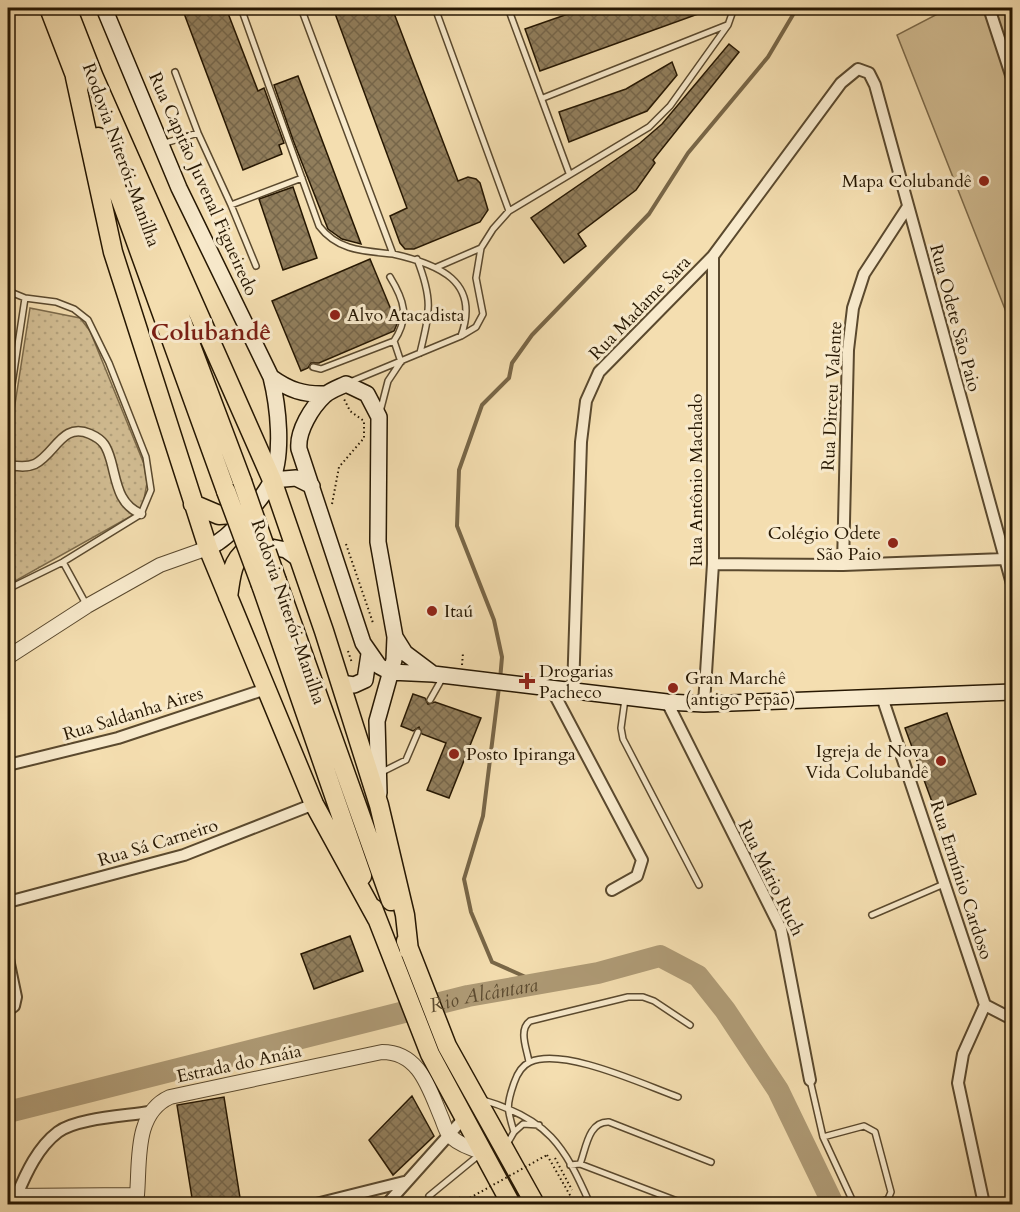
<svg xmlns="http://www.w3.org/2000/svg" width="1020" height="1212" font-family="Cardo,serif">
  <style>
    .grass { fill: url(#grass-dots); stroke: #7c6a4a; stroke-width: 1.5 }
    .garden { fill: #d1bc92; stroke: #7c6a4a; stroke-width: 1.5 }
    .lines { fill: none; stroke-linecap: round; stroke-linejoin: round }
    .stream { stroke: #786647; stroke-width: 4 }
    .river { stroke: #ae9a75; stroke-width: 22 }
    .building { fill: url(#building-cross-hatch); stroke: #261702; stroke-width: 1.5 }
    .service-casing { stroke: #5a492e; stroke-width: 8 }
    .pedestrian-casing { stroke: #5a492e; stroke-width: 11 }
    .minor-casing { stroke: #5a492e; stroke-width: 14 }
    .tertiary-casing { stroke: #5a492e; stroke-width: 16 }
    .secondary-casing { stroke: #261702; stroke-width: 18 }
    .trunk-casing { stroke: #261702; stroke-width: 21 }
    .path { stroke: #261702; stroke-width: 2; stroke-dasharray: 1.5 3; stroke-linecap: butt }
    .service { stroke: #f8eacc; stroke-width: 5 }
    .pedestrian { stroke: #f8eacc; stroke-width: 8 }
    .minor { stroke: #f8eacc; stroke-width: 10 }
    .tertiary { stroke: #f8eacc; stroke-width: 14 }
    .secondary { stroke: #f8eacc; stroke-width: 15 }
    .trunk { stroke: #f4deb0; stroke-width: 18 }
    .trunk-bridge-casing { stroke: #261702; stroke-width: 21; stroke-linecap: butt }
    .path-bridge { stroke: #261702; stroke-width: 2; stroke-dasharray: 1.5 3; stroke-linecap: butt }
    .trunk-bridge { stroke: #f4deb0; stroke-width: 18 }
    .poi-dot { fill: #8f2418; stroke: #f8eacc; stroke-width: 2 }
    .labels { text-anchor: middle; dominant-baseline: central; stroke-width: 6; stroke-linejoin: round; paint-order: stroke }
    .street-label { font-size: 18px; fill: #261702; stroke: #f8eacc }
    .poi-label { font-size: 18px; fill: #261702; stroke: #f8eacc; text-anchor: start }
    .water-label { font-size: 20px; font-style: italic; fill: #5c4b30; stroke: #f8eacc }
    .district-label { font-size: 24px; font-weight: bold; fill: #7a1f14; stroke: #f8eacc }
  </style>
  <defs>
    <pattern id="grass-dots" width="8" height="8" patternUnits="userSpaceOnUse" patternTransform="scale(1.5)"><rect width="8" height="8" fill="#d1bc92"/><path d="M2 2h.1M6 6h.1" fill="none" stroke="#b3a17c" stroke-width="1.8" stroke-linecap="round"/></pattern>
    <pattern id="building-cross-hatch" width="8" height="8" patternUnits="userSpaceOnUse" patternTransform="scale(1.5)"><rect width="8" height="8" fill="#917e5c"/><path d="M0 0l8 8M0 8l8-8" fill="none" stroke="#76664a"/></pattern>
  </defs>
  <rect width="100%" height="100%" fill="#f4deb0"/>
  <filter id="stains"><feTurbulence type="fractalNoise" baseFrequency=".00333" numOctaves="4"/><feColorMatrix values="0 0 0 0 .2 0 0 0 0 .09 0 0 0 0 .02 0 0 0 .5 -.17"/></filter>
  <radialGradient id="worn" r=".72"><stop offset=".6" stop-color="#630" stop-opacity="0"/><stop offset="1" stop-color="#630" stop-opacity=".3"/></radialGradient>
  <path class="grass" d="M30 308 80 318 90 331 144 464 147 483 142 510 8 585V449Z"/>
  <path class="garden" d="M949 8H1012V327L897 35Z"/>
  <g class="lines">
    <path class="stream" d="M500 680 502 657 494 620 457 526 459 470 482 405 509 378 512 363 532 335 649 214 688 153 768 57 797 8
      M499 687 483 816 464 879 471 912 492 962 539 983"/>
    <path class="river" id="s1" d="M8 1112 468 996 598 973 660 956 698 976 725 1010 778 1090 833 1204"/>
  </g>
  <path class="building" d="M182 8H226L258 91 264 88 284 143 279 145 282 154 243 170Z
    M333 8H392L458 181 468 177 476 179 480 183 488 210 480 222 414 249H405L400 243 390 216 407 208Z
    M585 8H712V9L540 71 525 29Z
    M729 44 739 52 653 160 655 163 636 190 578 234 586 246 564 263 531 218 640 143 662 124Z
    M672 62 677 75 647 111 569 142 559 112 626 89Z
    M298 76 361 244 342 239 328 229 293 140 274 85Z
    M293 187 317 258 283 270 259 199Z
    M370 259 397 324 394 331 319 363H311L308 368 301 371 272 301Z
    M413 694 425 698 428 704 435 702 481 718 449 798 427 790 446 743 422 734 419 727 413 731 401 726Z
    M947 713 976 794 935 810 905 728Z
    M350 936 363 971 314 989 301 954Z
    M412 1096 434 1136 393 1175 369 1140Z
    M224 1097 241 1204H193L177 1105Z"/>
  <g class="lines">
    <defs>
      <path id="service" d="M241 8 319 226C338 251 364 251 393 254
        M301 8 393 254C438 264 481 281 461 336
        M435 8 509 211
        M508 8 569 173
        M510 12 521 8
        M175 72 198 133 231 205 302 178
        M543 98 727 25
        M162 144 198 133
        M231 205 256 266
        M417 259C433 300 430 311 420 353
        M437 267 481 248 493 229 509 211 649 127 670 106 728 25 734 8
        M390 277C404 300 410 317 394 341L401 362
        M8 291 25 298
        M313 367 321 369 394 341
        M350 382 461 336 476 327 483 314 476 278 481 248
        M8 411 25 298 56 302 74 309 88 320 109 363 146 457 151 490 141 514 63 562 8 589
        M380 412 388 381 400 363
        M63 562 86 604
        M625 699 621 728 623 739 699 885
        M430 700 443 677
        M380 773 406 760 418 732
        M872 915 944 884
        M529 1062C527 1049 518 1030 530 1021L628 997H643L654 1001 690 1025
        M810 1080 823 1137 854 1204
        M483 1100C548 1119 564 1145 590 1204
        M514 1132C507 1109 506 1106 514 1083 517 1074 521 1066 530 1062 564 1047 644 1085 678 1097
        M823 1137 864 1126 875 1132 891 1192 888 1199 876 1204
        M507 1144 514 1132 523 1124 539 1125
        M580 1164C586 1149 588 1121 609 1122L711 1162
        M570 1165 580 1164 685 1204
        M435 1204 429 1196 479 1155"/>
      <path id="pedestrian" d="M8 465C16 466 26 468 35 464 56 453 62 422 90 434 104 440 107 447 111 461 117 483 118 504 141 514"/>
      <path id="minor" d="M989 8 1012 78
        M713 564 843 565 1004 559
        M843 565 848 350 853 308 864 274 907 208
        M551 688 642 860 637 876 612 890
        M573 691 581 442 586 401 599 372 713 256 841 83 858 69 869 73 875 85 1012 584
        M882 697 985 1005
        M667 702 781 929 810 1080
        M704 704 713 564V256
        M8 765 118 738 266 689
        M8 902 184 855 314 804
        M8 959 16 997 14 1006 8 1010
        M985 1005 1012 1019
        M17 1195C26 1173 38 1147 58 1132 76 1118 126 1116 149 1112
        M316 1204 404 1182
        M387 1204 464 1118
        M984 1204 958 1083 963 1054 985 1005"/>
      <path id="tertiary" d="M8 657 87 606 160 565 208 548
        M8 1196 137 1195C140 1161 134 1113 170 1097L382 1052C420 1052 429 1089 442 1119 444 1124 446 1132 450 1136 459 1144 471 1149 483 1152"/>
      <path id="secondary" d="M104 8 179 188 271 377C278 405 284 455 271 482 264 496 253 507 243 519 231 532 223 541 208 548
        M271 377C289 390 304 395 326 394
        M272 480 296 478 312 486
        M256 544 286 550 300 560
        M433 674 405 653 395 637 378 542 379 417 367 394 346 384C340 387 331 390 325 395 312 407 297 431 299 449L363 643 379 666 390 672 433 674 667 702 704 704 1012 692
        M341 683 354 685 365 680 369 654
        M379 793 377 721 394 660 395 637"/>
      <path id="trunk" d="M49 8 79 86
        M67 8 97 85
        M93 75 272 480 324 631 379 805 405 915 409 951
        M75 77 113 252 208 548 314 804 377 919
        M98 137 226 491
        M137 202 242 481
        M193 504 219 515 248 513
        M277 581 391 901
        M261 585 362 876
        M228 597C232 571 231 558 255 544
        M373 908 430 1054 511 1204
        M406 941 447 1046 535 1204"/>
    </defs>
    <use href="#service" class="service-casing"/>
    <use href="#pedestrian" class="pedestrian-casing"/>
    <use href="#minor" class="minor-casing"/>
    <use href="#tertiary" class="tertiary-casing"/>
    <use href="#secondary" class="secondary-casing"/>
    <use href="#trunk" class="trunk-casing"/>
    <path class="path" d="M332 504 339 467 364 438V421L350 411 344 399
      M346 544 373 623
      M348 651 352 663
      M462 665 463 653
      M547 1155 575 1204 578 1202
      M555 1158 572 1190
      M459 1197 464 1204
      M466 1200 469 1204"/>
    <use href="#service" class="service"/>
    <use href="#pedestrian" class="pedestrian"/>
    <use href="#minor" class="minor"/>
    <use href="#tertiary" class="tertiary"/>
    <use href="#secondary" class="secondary"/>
    <use href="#trunk" class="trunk"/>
    <defs>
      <path id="trunk-bridge" d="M242 481 277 581
        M226 491 261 585"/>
    </defs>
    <use href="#trunk-bridge" class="trunk-bridge-casing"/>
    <path class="path-bridge" d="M466 1200 547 1155"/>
    <use href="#trunk-bridge" class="trunk-bridge"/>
  </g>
  <g class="poi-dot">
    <circle cx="984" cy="181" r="6"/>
    <circle cx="335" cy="315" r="6"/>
    <circle cx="893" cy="543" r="6"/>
    <circle cx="432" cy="611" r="6"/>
    <path d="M524 672h6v6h6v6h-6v6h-6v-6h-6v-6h6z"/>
    <circle cx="673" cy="688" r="6"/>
    <circle cx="454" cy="754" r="6"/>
    <circle cx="941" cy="761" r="6"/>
  </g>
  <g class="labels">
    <g class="street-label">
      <text transform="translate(121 155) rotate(70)">Rodovia Niterói-Manilha</text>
      <text transform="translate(203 184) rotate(66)">Rua Capitão Juvenal Figueiredo</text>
      <text transform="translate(640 308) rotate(-46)">Rua Madame Sara</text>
      <text transform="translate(955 318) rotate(75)">Rua Odete São Paio</text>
      <text transform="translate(832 396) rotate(-87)">Rua Dirceu Valente</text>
      <text transform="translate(696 480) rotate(-90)">Rua Antônio Machado</text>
      <text transform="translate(288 612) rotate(71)">Rodovia Niterói-Manilha</text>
      <text transform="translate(133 714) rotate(-17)">Rua Saldanha Aires</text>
      <text transform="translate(158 843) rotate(-17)">Rua Sá Carneiro</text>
      <text transform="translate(771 878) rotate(64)">Rua Mário Ruch</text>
      <text transform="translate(961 880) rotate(72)">Rua Ermínio Cardoso</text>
      <text transform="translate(239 1064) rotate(-12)">Estrada do Anáia</text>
    </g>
    <g class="poi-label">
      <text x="972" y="181" text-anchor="end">Mapa Colubandê</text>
      <text x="347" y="315">Alvo Atacadista</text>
      <text x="881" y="533" text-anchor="end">Colégio Odete<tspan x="881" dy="21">São Paio</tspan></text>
      <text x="444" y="611">Itaú</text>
      <text x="539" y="671">Drogarias<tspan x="539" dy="21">Pacheco</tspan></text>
      <text x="685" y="678">Gran Marchê<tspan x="685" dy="21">(antigo Pepão)</tspan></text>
      <text x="929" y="751" text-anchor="end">Igreja de Nova<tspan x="929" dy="21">Vida Colubandê</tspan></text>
      <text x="466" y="754">Posto Ipiranga</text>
    </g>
    <g class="water-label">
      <text stroke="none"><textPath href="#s1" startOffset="490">Rio Alcântara</textPath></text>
    </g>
    <g class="district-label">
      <text x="211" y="332">Colubandê</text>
    </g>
  </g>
  <rect width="1020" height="1212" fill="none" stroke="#f4deb0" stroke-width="30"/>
  <rect x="9" y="9" width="1002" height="1194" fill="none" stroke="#261702" stroke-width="3"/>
  <rect x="15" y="15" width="990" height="1182" fill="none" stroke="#261702" stroke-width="1.5"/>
  <rect width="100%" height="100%" filter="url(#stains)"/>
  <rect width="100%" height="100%" fill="url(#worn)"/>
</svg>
